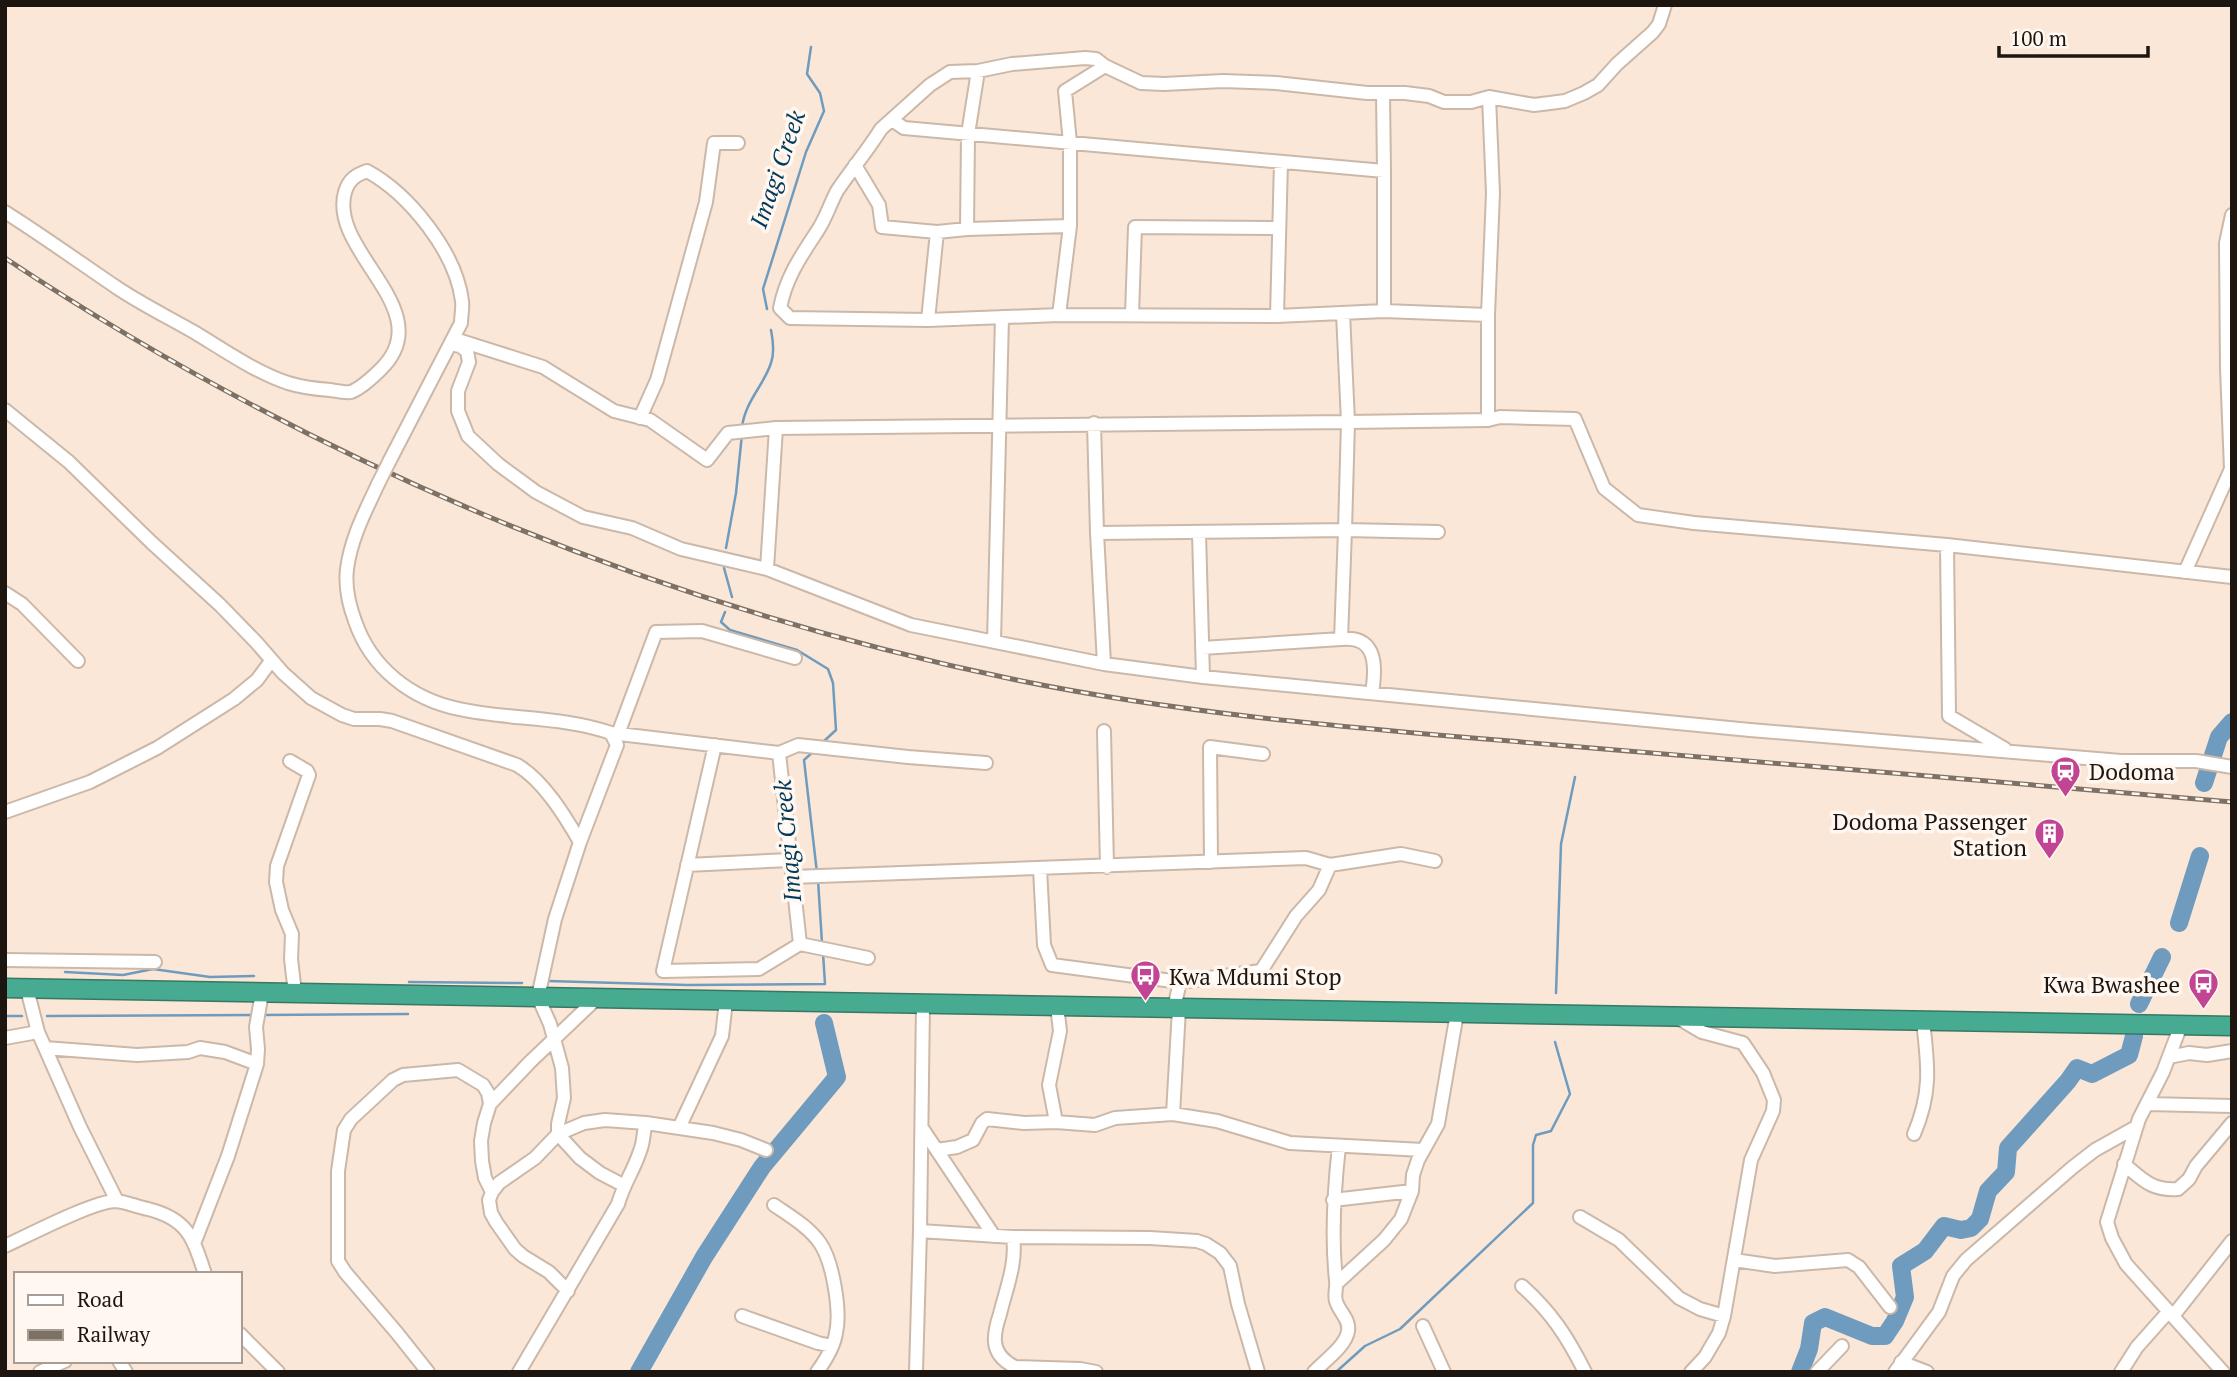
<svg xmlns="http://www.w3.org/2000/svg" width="2237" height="1377" font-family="'PT Serif',serif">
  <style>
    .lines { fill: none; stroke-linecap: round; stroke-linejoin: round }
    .stream { stroke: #6f9cbe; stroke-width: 2.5 }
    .river { stroke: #6f9cbe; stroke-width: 18 }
    .minor-casing { stroke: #cbb8a8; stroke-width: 16 }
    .highway-casing { stroke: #387764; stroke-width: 21 }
    .minor { stroke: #fff; stroke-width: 12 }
    .highway { stroke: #47ab91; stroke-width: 18 }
    .rail-casing { stroke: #7d7166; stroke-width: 5 }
    .rail { stroke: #fff7f0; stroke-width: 2.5; stroke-dasharray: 8; stroke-linecap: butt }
    .minor-bridge-casing { stroke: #cbb8a8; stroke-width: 16; stroke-linecap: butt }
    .minor-bridge { stroke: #fff; stroke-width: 12 }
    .labels { text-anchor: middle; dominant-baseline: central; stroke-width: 7; stroke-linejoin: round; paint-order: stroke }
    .poi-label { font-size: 23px; fill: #1d1610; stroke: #fff7f0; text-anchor: start }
    .water-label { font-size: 24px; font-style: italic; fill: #003b5d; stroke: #fff7f0 }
  </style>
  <rect width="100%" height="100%" fill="#fbe7d7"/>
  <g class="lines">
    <path class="stream" d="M767 309 763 289 806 152 824 111 820 93 807 74 811 47
      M742 428C744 403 764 385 771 363 775 352 773 340 771 330
      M726 548 736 493 742 434
      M724 568 732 597
      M725 612 721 622 730 630 797 650 828 669 833 683 836 730 823 742
      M814 751 804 760 817 873
      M818 880 822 943
      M65 972 123 975 153 969 210 977 254 976
      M548 981 688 985 825 984 823 953
      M409 982 522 983
      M1556 993 1561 844 1575 777
      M261 1015 408 1014
      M5 1016H22
      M47 1016 254 1015
      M1336 1372 1365 1346 1400 1329 1533 1203V1145L1536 1135 1551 1131 1570 1094 1555 1042"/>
    <path class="river" d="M2204 783 2219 737 2232 722
      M2179 923 2200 856
      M2139 1004 2162 957
      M639 1372 704 1257 762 1167 837 1077 824 1023
      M1800 1372 1809 1349 1813 1323 1825 1317 1872 1336H1885L1895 1321 1905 1297 1901 1266 1925 1251 1944 1226 1961 1230 1971 1228 1980 1219 1988 1191 2006 1172 2008 1148 2068 1081 2077 1068 2092 1074 2129 1055 2134 1036"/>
    <defs>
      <path id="minor" d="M978 71 968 134 967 229 1070 226
        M1383 93 1384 171
        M892 120 904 128 1384 171V311L1277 316 1059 315 928 320 790 318 780 308C786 277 801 256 818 230 826 218 830 204 837 191 851 170 868 150 881 129L930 85 950 72 978 71 1012 64 1085 58 1096 59 1105 66 1141 83 1164 84 1223 81 1276 83 1367 93H1405L1429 96 1444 102H1471L1489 97 1534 105 1550 103 1565 101 1584 93 1598 85 1617 64 1653 32 1659 24 1665 5
        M855 165 879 205 882 227 937 232
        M5 212C43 236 79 262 116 287 141 304 168 317 194 332 224 350 255 372 288 383 301 387 316 389 330 390 336 391 346 393 351 392 361 388 373 377 381 369 441 310 328 252 345 192 349 179 356 175 367 171 409 194 456 252 462 301 463 308 461 316 461 323L390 460
        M1384 311 1488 315 1493 193 1489 97
        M1343 313 1348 422 1488 420 1500 417 1575 419 1604 488 1638 515 1694 523 1947 545 2232 577
        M1059 315 1070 226V143L1065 91 1105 66
        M1132 315 1135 227 1279 228
        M1488 315V420
        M1277 316 1281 162
        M928 320 937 232 967 229
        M458 340 543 367 614 411 650 420 707 460 728 433 776 428 1348 422 1345 530 1097 533 1104 664
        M450 344 460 346 467 351 469 362 458 391V411L468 436 498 464 536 492 583 517 632 528 681 549 767 569 911 625 1104 664 1203 677 1750 730 2121 761H2196L2232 767
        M5 410 69 462 151 542 220 605 256 642 283 673 311 698 342 715 354 719H380L392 721 517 765C543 780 565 816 580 842
        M640 418 657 380 706 202 714 143H738
        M1094 423 1097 533
        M378 484C365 512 351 538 347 569 345 586 349 605 355 621 371 668 411 699 459 709 509 720 562 716 611 733L617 745 580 842 555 919 538 997 550 1024 562 1068 564 1098 558 1124V1134L580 1158 600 1173 623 1185
        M1199 533 1203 677
        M1947 545 1949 716 2005 749
        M767 569 776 428
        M2185 572 2231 469 2227 369 2226 243 2232 215
        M5 593 22 604 78 661
        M1341 639C1378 635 1376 668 1372 693
        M994 642 1002 317
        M1202 648 1341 639 1345 530 1438 532
        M1104 731 1107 867
        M611 733 779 753 798 745 908 757 986 763
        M618 734 656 632 702 631 795 658
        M715 745 663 971 759 969 800 944 868 958
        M779 753 800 944
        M290 761 307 771 309 775 277 866 276 882 282 910 292 934 291 959 295 993
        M5 812 90 782 157 748 234 699 257 680 271 661
        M1211 862 1210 747 1263 754
        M687 865 790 860
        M1330 865 1401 854 1435 861
        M792 877 1306 858 1330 865 1319 890 1296 916 1261 971 1180 982 1052 965 1044 945 1040 869
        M5 960 155 962
        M27 989 38 1032 80 1127 117 1201
        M1174 1008 1180 982
        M1680 1019 1702 1032 1743 1043 1763 1073 1774 1100 1773 1111 1751 1160 1724 1316 1719 1333 1705 1357 1691 1372
        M2181 1025 2163 1072 2139 1119 2107 1222 2112 1238 2126 1264 2223 1372
        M5 1038 38 1032
        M45 1048 137 1055 188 1052 200 1048 225 1052 257 1064
        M2169 1057 2189 1053 2207 1055 2232 1051
        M490 1104 530 1062 596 999
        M2147 1104 2232 1106
        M1173 1114 1179 1009
        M1056 1122 1049 1085 1060 1031 1057 1006
        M679 1128 722 1036 726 1001
        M922 1128 994 1236
        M1914 1134C1932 1092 1928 1065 1923 1021
        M937 1150 957 1147 973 1140 982 1123 987 1119 1024 1123 1056 1122 1095 1125 1115 1118 1173 1114 1217 1121 1290 1143 1423 1150
        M2124 1164C2143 1180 2152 1191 2178 1189L2189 1179 2196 1166 2232 1123
        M1333 1200 1412 1191
        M774 1205C790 1216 809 1227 820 1243 833 1262 841 1311 836 1333 834 1347 825 1361 817 1372
        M1580 1217 1619 1240 1679 1298 1700 1309 1724 1316
        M920 1231 1013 1237 1150 1238 1197 1241 1206 1244 1220 1253 1230 1266 1238 1304 1258 1372
        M1013 1237C1017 1263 1006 1289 1000 1314 997 1323 994 1333 995 1342 996 1354 1005 1362 1015 1367L1080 1369 1096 1372
        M195 1241 228 1156 257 1064 258 1049 256 1027 262 993
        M5 1246C29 1235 94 1201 116 1201 126 1202 138 1207 148 1209 188 1219 193 1238 205 1274
        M1734 1260 1775 1266 1848 1260 1859 1267 1890 1307
        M1337 1283 1384 1240 1401 1219 1412 1191 1413 1175 1418 1160 1438 1124 1457 1013
        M1522 1286C1551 1312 1567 1336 1585 1372
        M568 1291 549 1272 523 1256 515 1249 496 1222 491 1213 489 1200 492 1192 499 1183 535 1158 558 1134 584 1123 605 1120 646 1123 713 1133 741 1140 766 1150
        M742 1316 818 1343 832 1346
        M2173 1316 2232 1241
        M1423 1326 1444 1372
        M240 1334 278 1372
        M119 1361 126 1372
        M1901 1362 1927 1372
        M40 1372 65 1361
        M428 1372 397 1333 345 1272 338 1261V1171L344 1130 351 1119 393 1080 403 1075 458 1070 483 1085 488 1093 490 1104 484 1123 481 1141 482 1161 485 1178 492 1192
        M519 1372 618 1204C624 1183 634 1170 640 1151 644 1142 643 1132 646 1123
        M916 1372 920 1231 923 1004
        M1314 1372C1324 1361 1346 1346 1348 1331 1350 1319 1339 1312 1336 1301 1334 1295 1337 1287 1336 1280 1331 1235 1334 1191 1339 1146
        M1817 1372 1842 1346
        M1895 1372 1939 1312 1953 1276 1966 1260 2073 1167 2095 1150 2136 1127
        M2121 1372 2137 1347 2169 1311"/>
      <path id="highway" d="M5 988 2232 1026"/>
    </defs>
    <use href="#minor" class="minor-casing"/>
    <use href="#highway" class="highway-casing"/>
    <use href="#minor" class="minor"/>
    <use href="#highway" class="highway"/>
    <defs>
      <path id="rail" d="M5 258C311 461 652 604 1012 679 1195 717 1382 730 1568 746 1789 764 2011 783 2232 802"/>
    </defs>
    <use href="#rail" class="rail-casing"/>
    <use href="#rail" class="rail"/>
    <defs>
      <path id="minor-bridge" d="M378 484 390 460"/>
    </defs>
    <use href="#minor-bridge" class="minor-bridge-casing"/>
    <use href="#minor-bridge" class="minor-bridge"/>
  </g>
  <defs>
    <symbol id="station-pin" viewBox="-11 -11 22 30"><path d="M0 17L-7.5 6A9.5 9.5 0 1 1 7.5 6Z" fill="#c24593" stroke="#fff7f0"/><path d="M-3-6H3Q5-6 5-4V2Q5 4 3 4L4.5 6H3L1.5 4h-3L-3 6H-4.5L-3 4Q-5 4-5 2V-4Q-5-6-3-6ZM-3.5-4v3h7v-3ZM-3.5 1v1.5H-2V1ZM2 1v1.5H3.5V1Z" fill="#fff"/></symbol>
    <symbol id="building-pin" viewBox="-11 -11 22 30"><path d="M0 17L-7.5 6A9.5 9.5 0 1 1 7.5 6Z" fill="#c24593" stroke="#fff7f0"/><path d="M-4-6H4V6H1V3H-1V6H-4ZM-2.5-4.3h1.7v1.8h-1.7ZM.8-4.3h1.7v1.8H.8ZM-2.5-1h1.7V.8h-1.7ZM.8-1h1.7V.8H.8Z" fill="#fff"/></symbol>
    <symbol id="bus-pin" viewBox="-11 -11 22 30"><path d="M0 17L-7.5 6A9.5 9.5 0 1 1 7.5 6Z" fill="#c24593" stroke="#fff7f0"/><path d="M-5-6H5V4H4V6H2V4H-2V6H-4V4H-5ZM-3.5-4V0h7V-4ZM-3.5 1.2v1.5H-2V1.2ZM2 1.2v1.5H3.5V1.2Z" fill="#fff"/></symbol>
  </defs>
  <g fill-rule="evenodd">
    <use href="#station-pin" x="2048" y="754" width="35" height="47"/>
    <use href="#building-pin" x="2032" y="816" width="35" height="47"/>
    <use href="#bus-pin" x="1128" y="958" width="35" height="47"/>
    <use href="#bus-pin" x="2186" y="966" width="35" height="47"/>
  </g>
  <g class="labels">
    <g class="poi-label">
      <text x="2089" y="771">Dodoma</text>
      <text x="2027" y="821" text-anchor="end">Dodoma Passenger<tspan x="2027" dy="26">Station</tspan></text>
      <text x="1169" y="976">Kwa Mdumi Stop</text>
      <text x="2180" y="984" text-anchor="end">Kwa Bwashee</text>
    </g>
    <g class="water-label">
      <text transform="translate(777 169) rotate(-71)">Imagi Creek</text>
      <text transform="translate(787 841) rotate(-95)">Imagi Creek</text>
    </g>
  </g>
  <rect width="2237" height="1377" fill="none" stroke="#1d1610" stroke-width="14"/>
  <rect x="14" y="1272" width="228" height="91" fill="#fff7f0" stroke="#a59d96" stroke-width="2"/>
  <rect x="28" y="1295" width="35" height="10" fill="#ffffff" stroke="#a59d96" stroke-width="2"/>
  <text x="77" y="1307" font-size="21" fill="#1d1610">Road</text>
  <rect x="28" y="1330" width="35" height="10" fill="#7d7166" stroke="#a59d96" stroke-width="2"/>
  <text x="77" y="1342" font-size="21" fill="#1d1610">Railway</text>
  <path d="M1999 46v10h149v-10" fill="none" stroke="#1d1610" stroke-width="3.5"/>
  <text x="2010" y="46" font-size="21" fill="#1d1610" stroke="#fff7f0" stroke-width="5" paint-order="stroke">100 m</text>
</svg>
